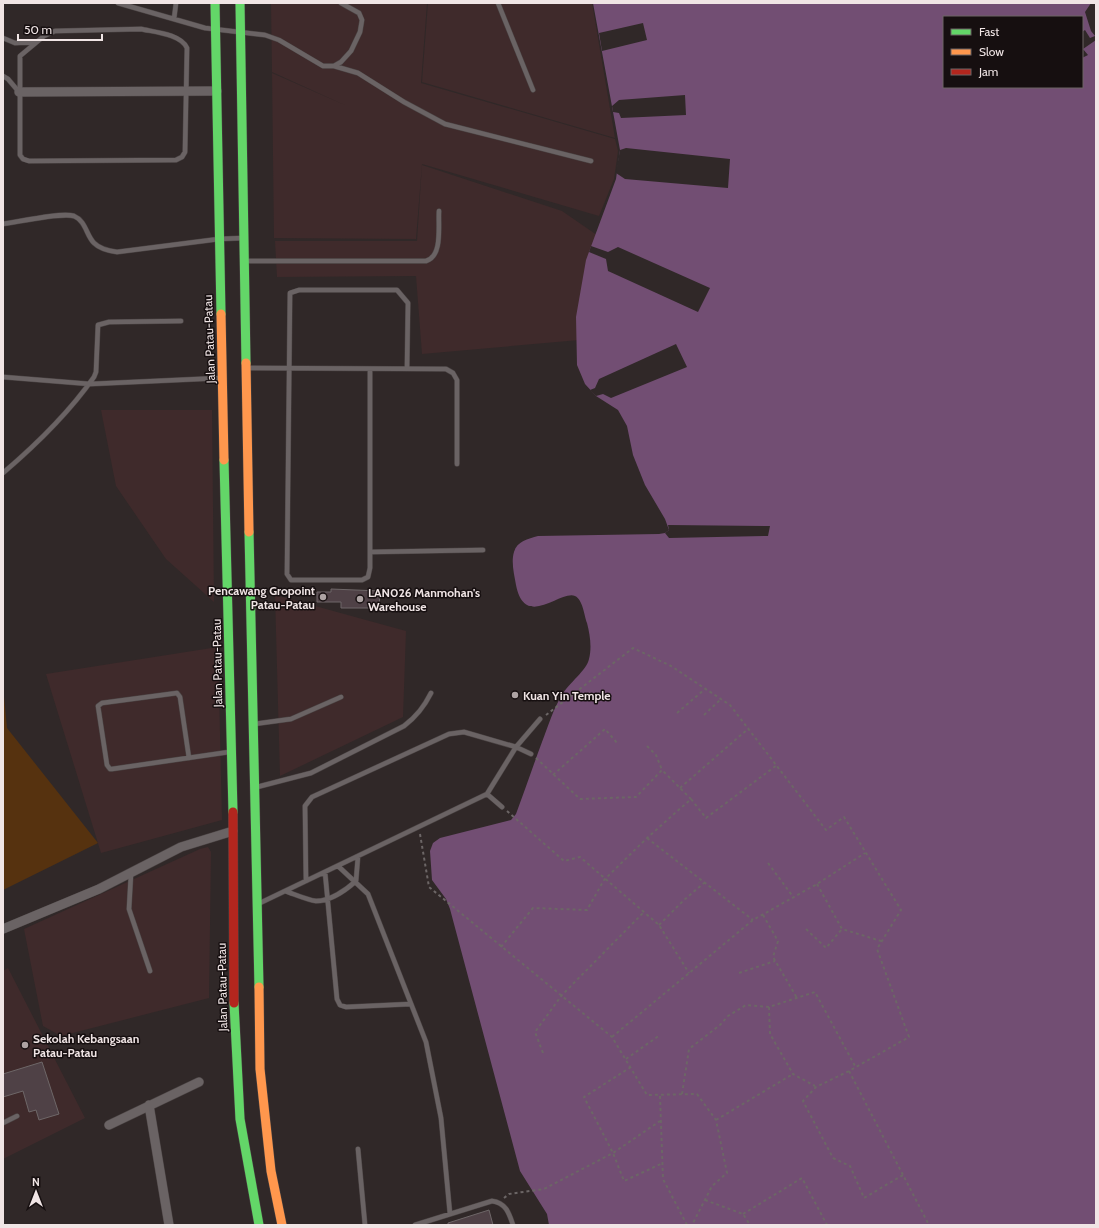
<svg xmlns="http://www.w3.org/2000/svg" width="1099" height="1228" font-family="Cabin,sans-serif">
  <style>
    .built { fill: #3f2a2b }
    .green { fill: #56320f }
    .water { fill: #724e73; fill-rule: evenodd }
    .pier { fill: #302828 }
    .building { fill: #4f4146; stroke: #6e6768 }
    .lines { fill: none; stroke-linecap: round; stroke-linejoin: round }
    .lane-casing { stroke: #4b4444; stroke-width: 5.5 }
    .street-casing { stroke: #4b4444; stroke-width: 10 }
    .fast-casing { stroke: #4b4444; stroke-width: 10 }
    .slow-casing { stroke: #4b4444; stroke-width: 10 }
    .jam-casing { stroke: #4b4444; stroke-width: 10 }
    .path { stroke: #6c6666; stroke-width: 2; stroke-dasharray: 3 3; stroke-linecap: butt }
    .lane { stroke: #6a6364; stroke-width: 4.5 }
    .street { stroke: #6a6364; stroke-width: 9 }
    .fast { stroke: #63d668; stroke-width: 9 }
    .slow { stroke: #ff974d; stroke-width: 9 }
    .jam { stroke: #b3261e; stroke-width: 9 }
    .poi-dot { fill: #ada3a3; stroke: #160f10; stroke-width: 1.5 }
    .labels { text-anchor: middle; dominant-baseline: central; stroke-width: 3; stroke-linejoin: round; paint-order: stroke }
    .street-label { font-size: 12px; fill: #f0e5e5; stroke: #160f10 }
    .poi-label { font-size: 12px; font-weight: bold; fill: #f0e5e5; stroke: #160f10; text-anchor: start }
  </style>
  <rect width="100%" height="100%" fill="#302828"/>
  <path class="built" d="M271 3H427L421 83 615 139 618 151 614 179 599 216 422 164 416 239 274 238 272 73 347 106 272 72Z
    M428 3H592L615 138 422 82Z
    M422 165 562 211 607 242 579 340 422 354 416 276 277 277 275 241H417Z
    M101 410H212L214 602 166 559 116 486Z
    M275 595 406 631 403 717 280 776Z
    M218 647 222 820 101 853 46 674Z
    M208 847 211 852 209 998 61 1036 43 1026 24 929 200 849Z
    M8 968 85 1118 3 1159V971Z"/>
  <path class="green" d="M3 686 7 728 98 843 3 890Z"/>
  <path class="water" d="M593 3H1091L1085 12 1091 31 1096 37V1225H549L547 1214 520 1171 450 909 446 899 432 880 430 851 433 843 440 838 511 820 516 814C525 790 533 766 542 742 548 727 553 709 562 695 568 684 587 670 589 659 592 647 590 635 587 623 584 615 583 600 575 596 560 590 525 630 516 585 514 574 511 562 514 552 517 541 528 539 538 536L659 534 665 533 669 530 665 519 645 485 633 455 627 426 618 410 596 396 585 384 577 365 576 317 586 260 616 179 620 150ZM944 17H1082V87H944Z"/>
  <path class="pier" d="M643 23 647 40 602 51 599 33Z
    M1085 30 1090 38 1095 36 1096 40 1083 49 1088 55 1082 58V32Z
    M685 95 686 115 621 118 619 113 613 112 612 106 619 100Z
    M626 148 730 159 728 188 625 179 616 173 620 150Z
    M591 246 608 252 618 247 710 288 698 312 608 271 606 259 589 252Z
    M676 344 687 367 611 398 603 394 596 396 590 390 595 388 599 379Z
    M668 525 770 526 768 536 669 538 665 533 669 530Z"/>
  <path class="building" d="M331 589 380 591 379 608H341V602H317V592H331Z
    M42 1062 59 1114 39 1120 36 1110 29 1112 23 1091 3 1097V1074Z
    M489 1210 493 1225H448V1223Z"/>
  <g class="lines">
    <defs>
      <path id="lane" d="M118 3 205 28 265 35 279 40 323 66H334L341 62 351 51 360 32 362 20 359 13 341 3
        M498 3 533 90
        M174 19 176 3
        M141 29C154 32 181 34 187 48L185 152 182 157 176 160 29 161 23 159 20 155V56L44 36 55 31Z
        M3 38 15 43 36 42
        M334 66 358 73 404 102 445 124 591 161
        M3 76 8 79 19 92
        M3 224C18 222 61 212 74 216 86 221 86 235 94 243 100 249 109 251 117 252L219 239 243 238
        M245 261H426C443 256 438 226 439 211
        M247 368 446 369 453 373 457 380V464
        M370 370V568L368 577 362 580H291L287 574 290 293 299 290H397L408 303 407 369
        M3 377 90 384 221 378
        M3 473C37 444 68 414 94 377L96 372 98 325 109 322 181 321
        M370 552 483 550
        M254 724 291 719 341 697
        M531 754 516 747 540 719
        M189 758 180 697 177 693 102 703 98 706 107 765 110 769H112L229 752
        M257 787 311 773 404 726C417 716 424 707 431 693
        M338 866 368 894 426 1042 441 1118 450 1214
        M325 872 337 999 340 1005 346 1007 411 1004
        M131 874 129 909 150 971
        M306 881 305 806 312 797 449 734 464 732 516 747 487 794 502 807
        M285 891C294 894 307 900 316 901 330 901 346 890 356 881L358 856
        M260 903 487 794
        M3 1123 17 1116
        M358 1149 365 1225
        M415 1225 492 1201C506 1203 509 1213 513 1225"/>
      <path id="street" d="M19 92 217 91
        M3 929 99 889 181 847 233 831
        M149 1105 169 1225
        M109 1125 199 1082"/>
      <path id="fast" d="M215 3 221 314
        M240 3 246 363
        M224 460 233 812
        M249 532 259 987
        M234 1003 240 1119 259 1225"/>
      <path id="slow" d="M221 314 224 460
        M246 363 249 532
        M259 987 260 1069 271 1171 282 1225"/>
      <path id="jam" d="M233 812 234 1003"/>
    </defs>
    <use href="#lane" class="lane-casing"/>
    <use href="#street" class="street-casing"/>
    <use href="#fast" class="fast-casing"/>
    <use href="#slow" class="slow-casing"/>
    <use href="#jam" class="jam-casing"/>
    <path class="path" d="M677 713 705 689
      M546 715 633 648 671 666 730 705 826 830 844 817 901 910 877 949 909 1037 849 1071 816 1087 803 1101 833 1158 850 1166 864 1198 903 1175
      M704 715 721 699
      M647 746 656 755 662 770
      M536 758 580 799 636 797 662 770 691 799
      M553 775 605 729 618 744
      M680 788 749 728
      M507 811 564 861 580 857 659 925 689 973
      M420 834 429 887 612 1037 647 1095 697 1094 716 1120 727 1173 712 1186 692 1225
      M647 838 753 920
      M768 863 794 898
      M817 884 842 929 881 941
      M763 915 778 941 773 957 797 998
      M659 925 684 900 704 883
      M806 929 826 948 842 929
      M501 947 533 908 587 910 604 880 647 838 691 799 706 818 777 765
      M739 973 775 961
      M769 1007 770 1034 793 1074 815 1086
      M612 1037 753 920 817 884 865 853
      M543 1053 535 1032 562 995 644 912
      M626 1059 660 1035
      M631 1067 584 1097 613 1153 624 1181 663 1163
      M849 1071 929 1225
      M682 1094 689 1049 720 1025 728 1016 746 1005 769 1007 815 992 855 1066
      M660 1096 663 1179 687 1225
      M716 1120 793 1074
      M504 1198 509 1194 544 1189 613 1153 660 1121
      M705 1200 743 1214 750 1225
      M743 1214 802 1178 827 1225"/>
    <use href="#lane" class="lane"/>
    <use href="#street" class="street"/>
    <use href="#fast" class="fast"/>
    <use href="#slow" class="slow"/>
    <use href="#jam" class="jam"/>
  </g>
  <g class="poi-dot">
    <circle cx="323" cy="597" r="4"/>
    <circle cx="360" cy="599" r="4"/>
    <circle cx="515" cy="695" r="4"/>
    <circle cx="25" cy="1045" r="4"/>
  </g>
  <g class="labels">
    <g class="street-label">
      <text transform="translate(209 339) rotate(-92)">Jalan Patau-Patau</text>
      <text transform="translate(217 663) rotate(-91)">Jalan Patau-Patau</text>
      <text transform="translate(222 987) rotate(-91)">Jalan Patau-Patau</text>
    </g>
    <g class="poi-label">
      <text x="315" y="590" text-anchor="end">Pencawang Gropoint<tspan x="315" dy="14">Patau-Patau</tspan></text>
      <text x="368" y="592">LAN026 Manmohan's<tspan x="368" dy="14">Warehouse</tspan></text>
      <text x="523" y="695">Kuan Yin Temple</text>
      <text x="33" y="1038">Sekolah Kebangsaan<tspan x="33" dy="14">Patau-Patau</tspan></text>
    </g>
  </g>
  <rect width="1099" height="1228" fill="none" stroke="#f0e5e5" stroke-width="8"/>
  <rect x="943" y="16" width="140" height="72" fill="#160f10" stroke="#6d6565"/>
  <rect x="951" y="29" width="20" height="6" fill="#63d668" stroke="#6d6565"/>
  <text x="979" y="36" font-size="12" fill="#f0e5e5">Fast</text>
  <rect x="951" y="49" width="20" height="6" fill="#ff974d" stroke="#6d6565"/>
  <text x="979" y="56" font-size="12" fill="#f0e5e5">Slow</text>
  <rect x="951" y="69" width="20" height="6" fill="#b3261e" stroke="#6d6565"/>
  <text x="979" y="76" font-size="12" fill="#f0e5e5">Jam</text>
  <g transform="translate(36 1192)" stroke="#160f10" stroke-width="3" paint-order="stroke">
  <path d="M0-3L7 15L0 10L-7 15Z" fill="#f0e5e5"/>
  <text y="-6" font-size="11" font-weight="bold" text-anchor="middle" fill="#f0e5e5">N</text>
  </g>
  <path d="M18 34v6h84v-6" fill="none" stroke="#f0e5e5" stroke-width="2"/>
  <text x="24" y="34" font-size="12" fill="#f0e5e5" stroke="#160f10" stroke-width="3" paint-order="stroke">50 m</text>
</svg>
